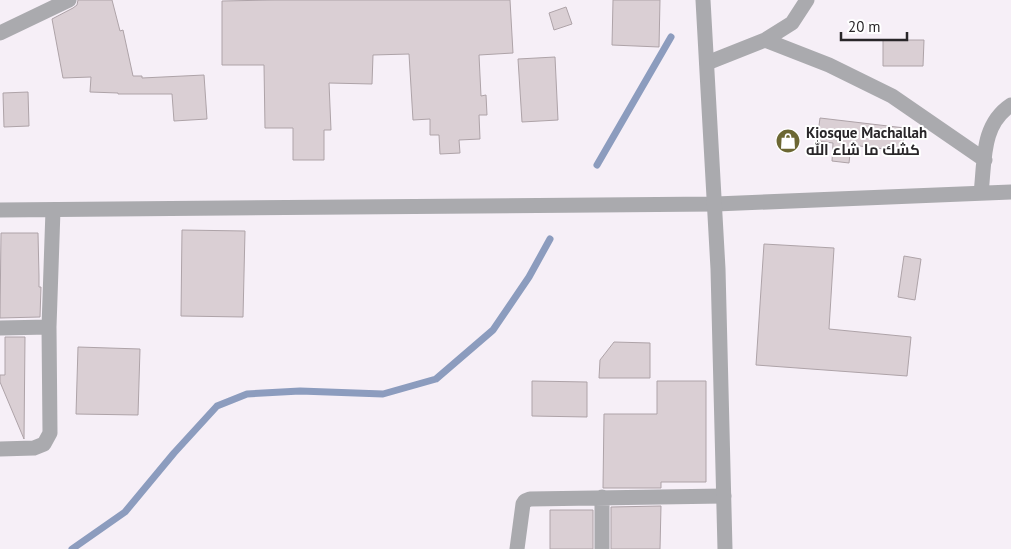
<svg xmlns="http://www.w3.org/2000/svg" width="1011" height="549" font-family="'PT Sans',Cairo,sans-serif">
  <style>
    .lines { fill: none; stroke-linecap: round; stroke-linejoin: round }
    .stream { stroke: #8c9cbe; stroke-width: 7 }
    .building { fill: #dacfd4; stroke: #aea3a8 }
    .minor { stroke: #aaaaae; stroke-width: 15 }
    .tertiary { stroke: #aaaaae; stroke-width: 15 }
    .labels { text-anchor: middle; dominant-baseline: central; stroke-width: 4; stroke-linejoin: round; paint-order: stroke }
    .poi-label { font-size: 15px; font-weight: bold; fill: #292629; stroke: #fff; text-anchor: start }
  </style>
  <rect width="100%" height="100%" fill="#f6eff7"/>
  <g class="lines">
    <path class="stream" d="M597 165 671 37
      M72 549 125 512 174 453 217 406 247 394 300 391 383 394 436 379 493 330 529 277 550 239"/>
  </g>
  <path class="building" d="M78 0H112L120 31 123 30 133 76H142V78L204 75 207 119 174 121 172 94H118V93L90 92 91 77 63 78 52 19 73 8 77 5Z
    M274 0H510L513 53 479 55 481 96 486 95 487 115H479L480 139 459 140 460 153 440 154 439 135H430V119L413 120 409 54 373 55 372 84 329 83 331 130H324V160H293V128H265L264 65H222V1Z
    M613 0H660L659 47 612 45Z
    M566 7 572 24 554 30 549 13Z
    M883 40H924L923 66H883Z
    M555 57 558 120 522 122 518 59Z
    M28 92 29 126 4 127 3 93Z
    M820 118 905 128 902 151 851 145 849 163 832 161 833 143 817 141Z
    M182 230 245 231 243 317 181 316Z
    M1 233H38L39 276V287H41L40 317 0 318Z
    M764 244 834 248 829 329 911 337 907 376 756 365Z
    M904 256 921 259 915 300 898 297Z
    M5 337H25L24 439 0 382V375H5Z
    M614 342 650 343V378H599L600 360Z
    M78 347 140 349 138 415 76 414Z
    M532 381 587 382V417L532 416Z
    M657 381H706V482H661V488H603L604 414H657Z
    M661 506 660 549H611V507Z
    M550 510H593V549H550Z"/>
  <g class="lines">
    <path class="minor" d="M0 33 69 0
      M765 40 829 65 892 96 985 160
      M707 63 765 40 792 23 807 0
      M981 193C985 160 981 125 1011 105
      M0 210 716 204 1011 192
      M0 328 49 327
      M0 449 34 448 44 444 50 433 49 327 53 210
      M602 497V549
      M517 549 523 504 525 501 530 499 724 496"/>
    <path class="tertiary" d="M703 0 718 269 725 549"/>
  </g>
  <defs>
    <symbol id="shop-disc" viewBox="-11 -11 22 22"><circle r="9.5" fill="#6c6733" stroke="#fff"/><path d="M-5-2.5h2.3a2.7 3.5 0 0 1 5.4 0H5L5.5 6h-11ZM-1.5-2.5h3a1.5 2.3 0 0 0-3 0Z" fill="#fff"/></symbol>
  </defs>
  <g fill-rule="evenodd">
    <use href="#shop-disc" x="774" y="127" width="28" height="28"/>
  </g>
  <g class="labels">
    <g class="poi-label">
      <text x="806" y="132">Kiosque Machallah<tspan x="806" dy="17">كشك ما شاء الله</tspan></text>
    </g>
  </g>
  <path d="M841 32v8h66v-8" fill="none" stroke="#292629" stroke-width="2.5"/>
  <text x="848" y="32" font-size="15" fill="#292629" stroke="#ffffff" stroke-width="4" paint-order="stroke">20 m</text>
</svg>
